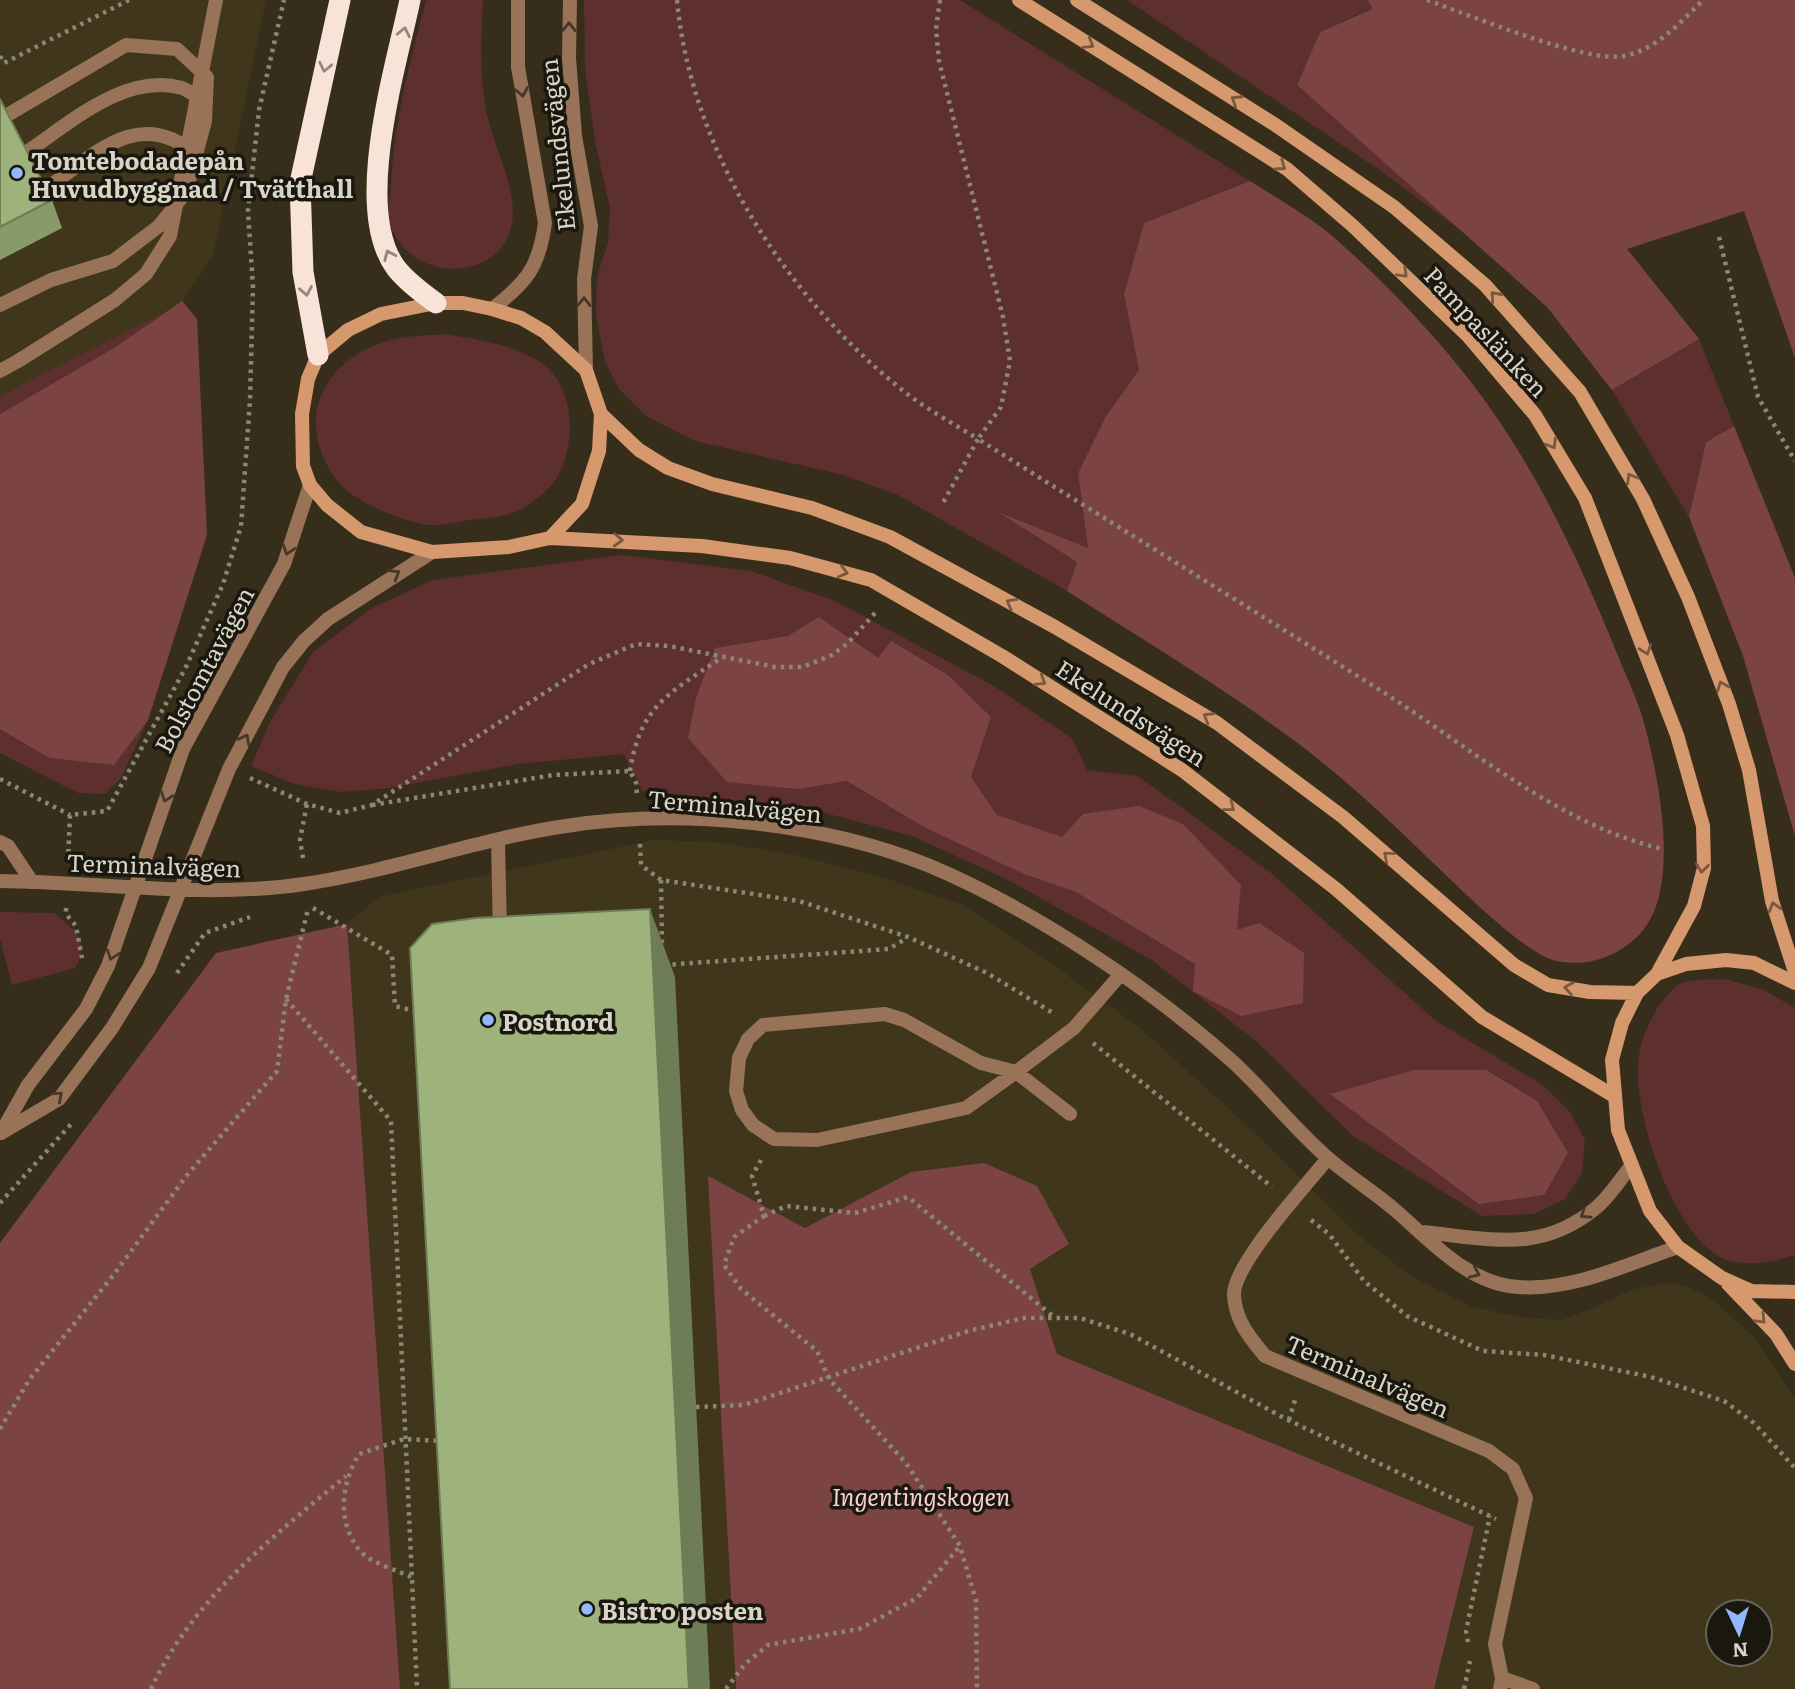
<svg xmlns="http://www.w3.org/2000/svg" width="1795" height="1689" font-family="Literata,serif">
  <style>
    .built { fill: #40361b; fill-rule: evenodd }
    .green { fill: #5d2f2f }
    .forest { fill: #7c4343 }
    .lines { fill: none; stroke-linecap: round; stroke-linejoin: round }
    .path { stroke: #8c8676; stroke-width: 4.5; stroke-dasharray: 3.5 5; stroke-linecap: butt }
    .lane { stroke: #997358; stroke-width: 14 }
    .street { stroke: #997358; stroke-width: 14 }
    .secondary { stroke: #d6986d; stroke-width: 14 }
    .highway { stroke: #f7e3d7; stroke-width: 21 }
    .lane-bridge { stroke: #997358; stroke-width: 14 }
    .wall { fill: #88996a }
    .shaded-wall { fill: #6f7d56 }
    .building { fill: #9eb27b; stroke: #6f7d56; stroke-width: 2 }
    .oneway { stroke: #463728 }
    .oneway2 { stroke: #94877d }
    .oneway3 { stroke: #78583e }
    .poi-dot { fill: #93b7fd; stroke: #1a170e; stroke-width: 2.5 }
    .labels { text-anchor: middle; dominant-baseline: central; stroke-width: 7; stroke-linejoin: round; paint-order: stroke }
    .street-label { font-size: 24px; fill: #d8d4c8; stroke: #1a170e }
    .poi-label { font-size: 24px; font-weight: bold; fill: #d8d4c8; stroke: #1a170e; text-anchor: start }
    .park-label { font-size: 24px; font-style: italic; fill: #f7d0cf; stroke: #1a170e }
  </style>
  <rect width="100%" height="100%" fill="#362e1b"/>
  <path class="built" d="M0 0H266L213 256 183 301 197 319 207 535 148 720 125 759 101 784 0 748Z
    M654 840 715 842 796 855 885 878 962 905 1038 954 1140 1028 1237 1116 1358 1235 1412 1277 1470 1306 1518 1317 1561 1320 1596 1307 1630 1290 1665 1283 1687 1286 1713 1300 1753 1336 1795 1399V1689H1434L1474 1527 1057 1354 1030 1269 1069 1245 911 1172 805 1228 709 1177 736 1689H400L347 924 379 897ZM1718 1612H1760V1654H1718Z"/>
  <path class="green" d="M426 0H483C481 37 479 87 489 122 496 150 512 181 513 210 514 285 406 288 389 220 387 211 390 198 391 188 393 123 410 63 426 0Z
    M584 0H960L1250 181 1144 223 1124 294 1139 370 1106 416 1078 473 1088 548 1003 515 1077 562 1067 591 898 495 843 475 695 441 646 416 619 389 605 361 596 315 597 277 608 243 610 208 596 146 585 70Z
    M1127 0H1368L1372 8 1320 32 1297 85 1467 235 1378 169Z
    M165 312 114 348 0 414V396Z
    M444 334C475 339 507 343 535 359 578 382 579 451 551 486 545 492 537 498 531 503 516 516 490 518 470 520 457 522 441 526 428 525 399 520 352 502 335 478 293 418 324 358 391 340 407 335 427 336 444 334Z
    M1699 339 1734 426 1706 442 1689 517 1612 390Z
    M622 555 751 571 835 601 994 686 1072 738 1087 770 1138 776 1271 873 1436 1021 1543 1085 1570 1112 1585 1140 1582 1173 1565 1199 1534 1214 1482 1216 1353 1136 1255 1040 1152 960 1006 879 912 836 806 808 642 791 624 754 518 764 390 788 341 792 295 784 251 766 270 722 313 652 370 609 433 580Z
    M148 720 121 778 105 794 78 793 0 753V729L49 758 114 765Z
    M0 912 54 913C76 931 91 940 75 968L12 985 0 938Z
    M1725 979 1764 990 1795 1008V1255C1773 1262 1744 1268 1722 1258 1673 1234 1634 1115 1638 1064 1640 1043 1646 1027 1657 1009 1662 1001 1673 986 1682 983 1694 978 1712 980 1725 979Z"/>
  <path class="forest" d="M1368 0H1795V358L1744 211 1627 249 1699 339 1612 390 1547 307 1297 85 1320 32 1372 9Z
    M1250 181C1275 197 1302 212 1325 230 1384 279 1457 357 1499 421 1547 492 1584 572 1616 651 1625 674 1636 696 1643 719 1658 774 1684 893 1637 937 1615 958 1586 967 1556 961 1529 955 1474 902 1453 882 1397 828 1341 773 1277 728 1209 679 1137 636 1067 591L1077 562 998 512 1088 548 1078 473 1106 416 1139 370 1124 294 1144 223Z
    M182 301 197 319 207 535 148 720 114 765 49 758 0 729V414L114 348Z
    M1734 426 1795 578V836L1743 656 1689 517 1706 442Z
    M819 617 878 658 891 641 948 675 991 717 971 777 997 815 1062 837 1083 814 1139 806 1183 824 1241 885 1237 930 1259 923 1304 953 1303 1003 1241 1016 1193 991 1195 964 1076 892 1024 874 924 827 847 781 798 789 727 782 688 738 696 698 715 648 788 636Z
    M347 924 400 1689H0V1243L216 953Z
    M1414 1070H1486L1537 1101 1568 1153 1544 1195 1479 1204 1330 1094Z
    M984 1163 1037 1186 1069 1244 1030 1269 1057 1354 1474 1527 1434 1689H736L708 1176 805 1228 911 1172Z"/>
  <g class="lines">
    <path class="path" d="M677 0C691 152 788 300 906 393 928 410 954 424 978 439L943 503
      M940 0 936 29 939 61 1003 317 1010 361 1001 407 978 439C1113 524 1248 607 1383 692 1469 747 1563 827 1663 849
      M1427 0C1467 14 1587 64 1624 56 1656 50 1681 22 1703 0
      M0 56 4 63 129 0
      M1719 237 1758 397 1795 461
      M630 771C640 705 670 693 721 658
      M250 778 307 804 340 813 372 805 589 664 636 644 669 646 775 667H803L832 655 847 644 876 612
      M0 779 70 815
      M372 805 553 775 630 771 636 783 637 794
      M640 844 641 865 661 880 799 901 908 937 987 973 1053 1013
      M303 858 300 840 307 804
      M68 861 70 815 107 811 186 667 223 584 241 526 250 400 253 287 248 211 259 110 284 0
      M661 880 662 946
      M66 908V914L76 926 82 958
      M313 908 392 955 395 1006 418 1012
      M664 965 889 949 907 938
      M177 973 205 933 250 917
      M286 999 391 1121 417 1689
      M1093 1043 1272 1187
      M761 1160 752 1176 764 1216 734 1237 724 1265 741 1289 817 1351 829 1379 906 1463 960 1546 976 1601 977 1689
      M0 1203 72 1123
      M764 1216 786 1206 855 1213 908 1197 1054 1317
      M1311 1220 1329 1234 1364 1281 1407 1316 1483 1351 1544 1355 1651 1377 1724 1401 1754 1423 1795 1468
      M696 1407 744 1405 968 1331 1024 1318H1080L1130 1334 1286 1419 1496 1519
      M1289 1420 1296 1397
      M0 1429 29 1380 115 1273 187 1175 277 1071 286 999 308 909
      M411 1577C397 1570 371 1563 361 1552 336 1523 341 1484 359 1454L404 1439 441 1441
      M1468 1642 1466 1631 1490 1516
      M151 1689C192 1600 272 1537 346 1476
      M726 1689 745 1664 768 1645 859 1629 917 1598 959 1547
      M1464 1689 1470 1661"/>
    <path class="lane" d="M24 154C68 125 124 72 182 88 190 91 198 98 205 102
      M43 191C92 157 139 104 196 155
      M0 305 51 280 113 261 159 226 186 192 205 121 207 77 177 49 126 45 4 117
      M0 371 18 361
      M498 840 500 936
      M0 842 8 846 32 882
      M885 1014 904 1020 981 1063 1016 1072 966 1108 817 1140 774 1139 753 1125 742 1110 736 1091 739 1058 748 1039 763 1025Z
      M1070 1114 1016 1072 1074 1028 1121 974"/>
    <path class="street" d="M570 0 569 58 575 136 591 226 584 279 586 370
      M492 309C527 282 539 267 545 223L518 67V0
      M0 881C102 882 202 899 304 884 393 871 477 839 566 826 680 808 822 822 930 866 1032 909 1149 987 1232 1061 1266 1092 1294 1129 1329 1159 1350 1177 1374 1192 1395 1210 1430 1240 1468 1284 1518 1287 1573 1291 1627 1264 1678 1247
      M1 1133 59 1099 112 1028 149 968 229 769 283 667 304 641 328 619 432 552
      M1 1133 28 1085 86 1009 108 966 183 749 284 564 310 485
      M1328 1158C1307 1185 1233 1264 1234 1295 1235 1320 1250 1338 1265 1356L1489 1451 1513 1469 1526 1498 1495 1644 1502 1678 1500 1689
      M1421 1232C1488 1238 1540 1255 1597 1207 1610 1196 1621 1178 1632 1165
      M1502 1678 1533 1689"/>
    <path class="secondary" d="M1019 0 1287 169 1353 226 1468 336 1535 415 1585 498 1677 735 1703 826 1704 868 1694 906 1657 974
      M1077 0 1274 124 1394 207 1485 285 1580 392 1643 499 1688 597 1729 704 1749 770 1772 901 1795 972
      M601 414 639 450 668 468 712 484 812 508 890 537 1055 627 1217 723 1343 817 1514 965 1548 985 1590 992 1637 993
      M550 538 582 504 599 451 601 414 586 370 545 332 521 318 492 309 463 303H436L381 314 348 330 318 355 308 379 302 414 303 466 310 485 327 505 361 532 432 552 509 547 550 538 702 546 790 558 871 580 1002 656 1182 770 1336 889 1482 1017 1614 1096
      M1795 983 1754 963 1726 960 1686 964 1657 974 1637 993 1622 1023 1612 1060 1618 1130 1650 1211 1678 1247 1722 1278 1751 1291 1795 1292
      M1728 1284 1776 1334 1795 1364"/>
    <path class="highway" d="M410 0C396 67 352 209 396 268 407 282 422 293 436 303
      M318 355 303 272 300 183 340 0"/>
    <path class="lane-bridge" d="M18 361 115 300 146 274 170 236 216 0"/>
  </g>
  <path class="wall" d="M0 99 52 200 62 228 0 260Z"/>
  <path class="shaded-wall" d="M650 909 675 977 710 1689H689Z"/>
  <path class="building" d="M0 99 52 200 0 227Z
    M650 909 689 1689H450L410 948 432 924 476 918Z"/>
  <defs><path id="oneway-chevron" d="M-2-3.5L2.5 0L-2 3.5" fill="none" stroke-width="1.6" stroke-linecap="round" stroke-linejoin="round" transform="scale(1.75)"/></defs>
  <g class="oneway">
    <use href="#oneway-chevron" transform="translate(569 27) rotate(-89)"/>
    <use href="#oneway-chevron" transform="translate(522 92) rotate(80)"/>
    <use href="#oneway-chevron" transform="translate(584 302) rotate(-89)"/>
    <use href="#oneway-chevron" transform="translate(288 550) rotate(108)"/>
    <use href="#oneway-chevron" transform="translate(395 574) rotate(-31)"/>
    <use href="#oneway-chevron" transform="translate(245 739) rotate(-62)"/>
    <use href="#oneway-chevron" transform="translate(166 797) rotate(110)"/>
    <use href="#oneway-chevron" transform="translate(112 955) rotate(108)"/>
    <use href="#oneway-chevron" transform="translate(58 1096) rotate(-42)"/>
    <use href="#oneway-chevron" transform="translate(1585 1214) rotate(147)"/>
    <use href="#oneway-chevron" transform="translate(1475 1273) rotate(24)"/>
  </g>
  <g class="oneway2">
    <use href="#oneway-chevron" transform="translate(404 32) rotate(-78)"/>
    <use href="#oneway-chevron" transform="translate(325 67) rotate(102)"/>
    <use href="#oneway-chevron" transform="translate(389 255) rotate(-114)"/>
    <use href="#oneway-chevron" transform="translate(306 291) rotate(80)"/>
  </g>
  <g class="oneway3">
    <use href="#oneway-chevron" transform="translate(1089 44) rotate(32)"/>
    <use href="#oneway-chevron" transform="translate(1236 100) rotate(-147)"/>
    <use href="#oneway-chevron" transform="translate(1281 166) rotate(35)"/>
    <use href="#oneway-chevron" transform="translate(1403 273) rotate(44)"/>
    <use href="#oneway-chevron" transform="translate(1495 296) rotate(-132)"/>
    <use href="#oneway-chevron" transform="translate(1552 444) rotate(59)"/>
    <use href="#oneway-chevron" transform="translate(1631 478) rotate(-120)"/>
    <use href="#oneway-chevron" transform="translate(618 540) rotate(2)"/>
    <use href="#oneway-chevron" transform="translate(843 572) rotate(15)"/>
    <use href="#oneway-chevron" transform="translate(1011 603) rotate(-151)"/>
    <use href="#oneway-chevron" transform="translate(1646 650) rotate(70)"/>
    <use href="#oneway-chevron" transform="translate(1041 681) rotate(32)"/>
    <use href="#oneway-chevron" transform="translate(1722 686) rotate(-111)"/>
    <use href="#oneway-chevron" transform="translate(1208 717) rotate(-149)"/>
    <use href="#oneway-chevron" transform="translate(1230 807) rotate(38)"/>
    <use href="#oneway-chevron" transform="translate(1388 856) rotate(-139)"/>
    <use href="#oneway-chevron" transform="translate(1702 868) rotate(97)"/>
    <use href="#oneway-chevron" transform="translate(1774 907) rotate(-106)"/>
    <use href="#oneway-chevron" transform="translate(1569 988) rotate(-170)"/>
    <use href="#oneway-chevron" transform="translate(1761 1319) rotate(46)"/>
  </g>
  <g class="poi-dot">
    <circle cx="17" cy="173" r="7"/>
    <circle cx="488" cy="1020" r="7"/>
    <circle cx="587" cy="1609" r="7"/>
  </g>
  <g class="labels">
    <g class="street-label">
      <text transform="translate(556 145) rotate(-96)">Ekelundsvägen</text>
      <text transform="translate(1487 331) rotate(47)">Pampaslänken</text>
      <text transform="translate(203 669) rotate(-62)">Bolstomtavägen</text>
      <text transform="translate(1132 712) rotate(33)">Ekelundsvägen</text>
      <text transform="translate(735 805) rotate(5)">Terminalvägen</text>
      <text transform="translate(154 864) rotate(2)">Terminalvägen</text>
      <text transform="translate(1368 1375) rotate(23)">Terminalvägen</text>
    </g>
    <g class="poi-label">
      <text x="31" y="159">Tomtebodadepån<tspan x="31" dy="28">Huvudbyggnad / Tvätthall</tspan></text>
      <text x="502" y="1020">Postnord</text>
      <text x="601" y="1609">Bistro posten</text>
    </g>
    <g class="park-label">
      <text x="921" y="1495">Ingentingskogen</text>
    </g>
  </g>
  <g transform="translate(1739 1633) rotate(176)"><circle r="33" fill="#1a170e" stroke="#666358" stroke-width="2"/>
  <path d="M0-5L12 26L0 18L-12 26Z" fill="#93b7fd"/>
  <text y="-10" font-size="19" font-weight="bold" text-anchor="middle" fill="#d8d4c8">N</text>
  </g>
</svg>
